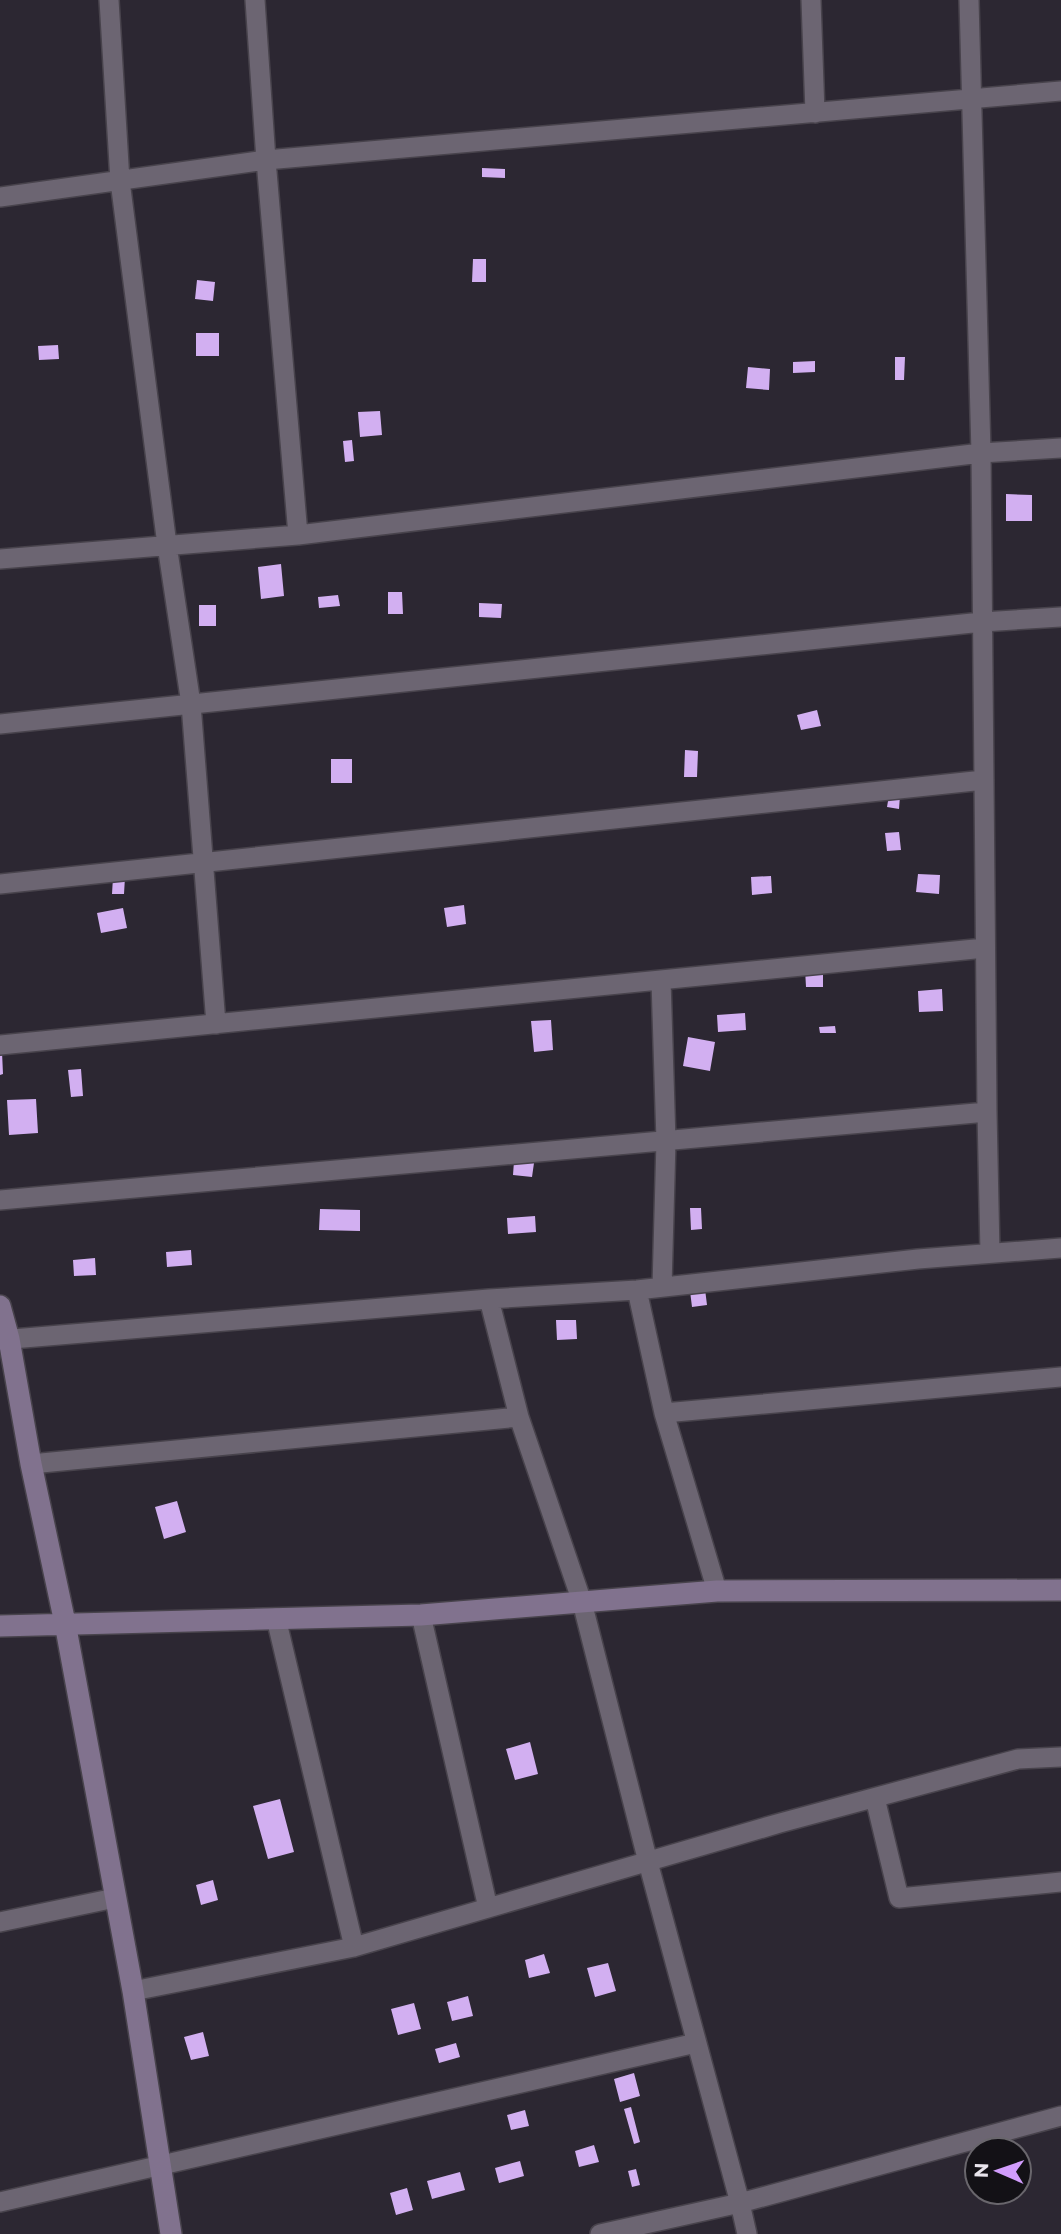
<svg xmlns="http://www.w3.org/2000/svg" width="1061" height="2234" font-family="Montserrat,sans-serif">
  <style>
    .building { fill: #d2aff1 }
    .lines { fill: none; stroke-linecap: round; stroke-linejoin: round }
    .street-casing { stroke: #48434c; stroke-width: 22 }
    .secondary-casing { stroke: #48434c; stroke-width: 24 }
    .street { stroke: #6c6572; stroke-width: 19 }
    .secondary { stroke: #81728e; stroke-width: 21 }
  </style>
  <rect width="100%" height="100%" fill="#2c2732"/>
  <path class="building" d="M482 168 505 169V178L482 177Z
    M473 259H486V282H472Z
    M197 280 215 282 213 301 195 299Z
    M196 333H219V356H196Z
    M58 345 59 359 39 360 38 346Z
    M895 357H905L904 380H895Z
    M815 361V372L793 373V362Z
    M748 367 770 369 769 390 746 388Z
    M380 411 382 435 360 437 358 412Z
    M352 440 354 461 345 462 343 441Z
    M1006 494 1032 495V521H1006Z
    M281 564 284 596 261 599 258 567Z
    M388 592H402L403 614H388Z
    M338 595 340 606 319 608 318 597Z
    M479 603 502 604 501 618 479 617Z
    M199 605H216V626H199Z
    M817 710 821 726 801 730 797 715Z
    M685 750 698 751 697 777H684Z
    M331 759H352V783H331Z
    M889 795 900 796 899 809 887 807Z
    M899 832 901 850 887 851 885 833Z
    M918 874 940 875 939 894 916 892Z
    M771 876 772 893 752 895 751 877Z
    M113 877H125L124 894H112Z
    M464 905 466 924 447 927 444 908Z
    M123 908 127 928 101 933 97 913Z
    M823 968V987H806L805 969Z
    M942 989 943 1011 919 1012 918 991Z
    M745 1013 746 1030 718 1032 717 1015Z
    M551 1020 553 1050 534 1052 531 1021Z
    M835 1026 836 1033H820L819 1027Z
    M688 1037 715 1042 710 1071 683 1066Z
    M0 1052H2L3 1074 0 1075Z
    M81 1069 83 1096 71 1097 68 1070Z
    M36 1099 38 1133 9 1135 7 1100Z
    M514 1161 534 1163 532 1177 513 1175Z
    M690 1208H701L702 1229 691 1230Z
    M320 1209 360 1210V1231L319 1230Z
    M535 1216 536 1232 508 1234 507 1218Z
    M191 1250 192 1265 167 1267 166 1252Z
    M95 1258 96 1275 74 1276 73 1260Z
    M705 1289 707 1305 692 1307 690 1291Z
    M556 1320H576L577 1339 557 1340Z
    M177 1501 186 1532 164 1539 155 1507Z
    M530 1742 538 1774 515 1780 506 1749Z
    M280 1799 294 1852 268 1859 253 1806Z
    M213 1880 218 1900 201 1905 196 1885Z
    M544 1954 550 1973 529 1978 525 1960Z
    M608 1963 616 1991 595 1997 587 1968Z
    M468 1996 473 2016 452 2021 447 2002Z
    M414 2003 421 2029 398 2035 391 2009Z
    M203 2032 209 2056 191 2060 184 2037Z
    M456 2043 460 2057 439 2063 435 2049Z
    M634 2073 640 2096 620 2102 614 2079Z
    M631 2107 640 2142 634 2144 624 2109Z
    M525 2110 529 2126 511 2130 507 2115Z
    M594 2145 599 2162 579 2167 575 2151Z
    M520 2161 524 2176 499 2183 495 2168Z
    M636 2169 640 2185 632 2187 628 2171Z
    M460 2172 465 2190 432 2199 427 2181Z
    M407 2188 413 2210 396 2215 390 2193Z"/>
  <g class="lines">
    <defs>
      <path id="street" d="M109 0 120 181 167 545 191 704 216 1024
        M255 0 266 160 298 535
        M811 0 815 113
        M969 0 981 453 987 1112 990 1253
        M0 197 266 160 1061 91
        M0 559 298 535 981 453 1061 448
        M0 724 982 622 1061 617
        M0 884 984 780
        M661 980 666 1141 662 1287
        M0 1045 985 948
        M0 1200 987 1112
        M637 1290 664 1413 717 1591
        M489 1299 519 1417 582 1602 648 1862 740 2203 747 2234
        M0 1340 489 1299 637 1290 918 1259 1061 1248
        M664 1413 1061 1377
        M31 1464 519 1417
        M421 1615 488 1908
        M276 1618 354 1947
        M875 1798 899 1898 1061 1882
        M0 1922 115 1898
        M133 1991 354 1947 780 1823 1018 1759 1061 1757
        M0 2202 696 2043
        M600 2234 740 2203 1061 2116"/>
      <path id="secondary" d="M0 1306 9 1339 31 1464 65 1623 133 1991 171 2234
        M0 1626 421 1615 717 1591 1061 1590"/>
    </defs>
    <use href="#street" class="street-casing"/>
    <use href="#secondary" class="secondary-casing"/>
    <use href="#street" class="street"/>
    <use href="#secondary" class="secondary"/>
  </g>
  <g transform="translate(998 2171) rotate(272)"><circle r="33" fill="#131116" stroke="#69666c" stroke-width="2"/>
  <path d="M0-5L12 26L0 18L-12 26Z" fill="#d29dfd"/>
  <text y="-10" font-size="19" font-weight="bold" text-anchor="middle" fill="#e9e5ed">N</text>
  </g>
</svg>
